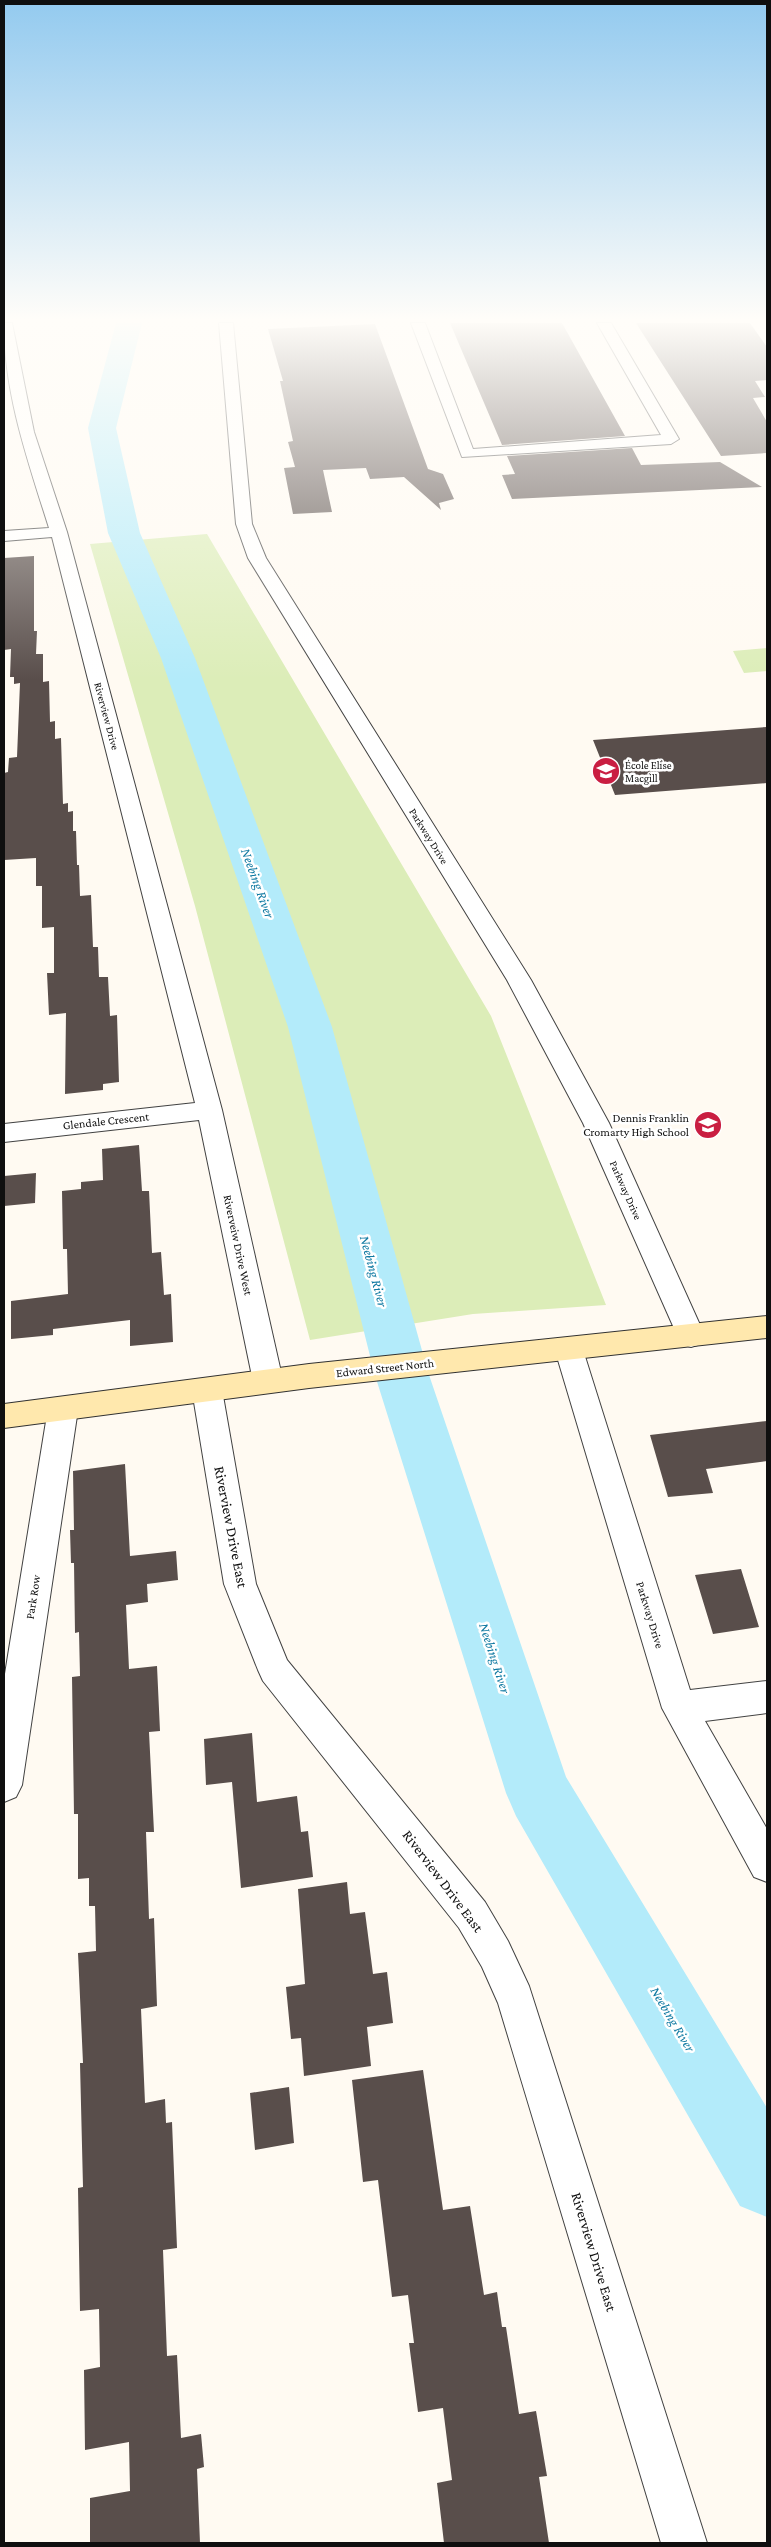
<svg xmlns="http://www.w3.org/2000/svg" width="771" height="2547" font-family="'Crimson Pro',serif">
  <style>
    .green { fill: #dcedb8 }
    .lines { fill: none; stroke-linecap: round; stroke-linejoin: round }
    .river { fill: #b3ebfa; fill-rule: evenodd }
    .building { fill: #594e4b }
    .street-casing { stroke: #424242; stroke-width: 2 }
    .secondary-casing { stroke: #313131; stroke-width: 2 }
    .street { fill: #fff; fill-rule: evenodd }
    .secondary { fill: #ffe8ad; fill-rule: evenodd }
    .labels { text-anchor: middle; dominant-baseline: central; stroke-width: 5; stroke-linejoin: round; paint-order: stroke }
    .far-street-label { font-size: 11px; fill: #0f0f0f; stroke: #fff }
    .far-poi-label { font-size: 11px; fill: #0f0f0f; stroke: #fff; text-anchor: start }
    .poi-label { font-size: 12px; fill: #0f0f0f; stroke: #fff; text-anchor: end }
    .street-label { font-size: 12px; fill: #0f0f0f; stroke: #fff }
    .water-label { font-size: 14px; font-style: italic; fill: #107aa2; stroke: #fff }
    .near-street-label { font-size: 15px; fill: #0f0f0f; stroke: #fff }
  </style>
  <rect width="100%" height="100%" fill="#fffaf2"/>
  <path class="green" d="M207 534 491 1016 606 1305 473 1314 310 1340 195 906 90 544Z
    M767 648V671L744 673 733 651Z"/>
  <g class="lines">
    <path class="river" d="M116 323H142L116 428 140 533 195 658 332 1027 428 1372 566 1777 767 2108V2217L740 2206 516 1816 506 1793 374 1372 288 1027 161 658 108 533 88 428Z"/>
  </g>
  <path class="building" d="M450 323H562L625 436 502 445Z
    M636 323H750L767 347V380L755 381 765 397 753 398 767 422V453L721 456Z
    M375 324 428 469 443 474 454 499 439 503 441 510 404 477 370 479 366 468 323 470 332 512 293 514 284 468 295 467 288 442 293 441 280 381H283L268 329Z
    M632 448 641 465 720 462 762 487 512 499 502 475 515 474 507 456Z
    M34 556V631H37L36 654H43V682L49 681 50 722 55 721V739L61 738 63 804 68 803V812L73 811V831H76L77 865H79L80 896 91 895 93 947H98L99 977H108L110 1016 117 1015 119 1082 103 1084V1090L65 1094 66 1013 49 1015 47 973H54V927L42 928V886H36V858L4 860V773L8 772 9 758 17 757 20 683 14 684V677H10L11 649 4 650V558Z
    M767 727V783L615 795 593 740Z
    M139 1145 142 1191H149L152 1253 161 1252 164 1295 171 1294 173 1342 130 1346V1320L53 1329V1335L11 1339V1301L68 1294 67 1249H63L62 1191 81 1189V1182L103 1180 102 1149Z
    M36 1173 35 1203 4 1206V1176Z
    M767 1421V1461L706 1469 713 1493 668 1497 650 1435Z
    M125 1464 130 1556 176 1551 178 1580 147 1584 148 1602 126 1605 129 1669 157 1666 160 1731 149 1732 154 1832H146L149 1919 154 1918 157 2006 141 2009 145 2103 165 2099 166 2123 172 2122 177 2248 163 2250 167 2356 177 2355 181 2438 201 2434 204 2467 197 2469 200 2543H90V2498L130 2491 129 2442 85 2450 84 2370 100 2367 99 2309 80 2311 78 2188 83 2187 80 2063H83L78 1953 96 1951 95 1906H89V1878L78 1879V1814H74L72 1677 80 1676 79 1632 75 1633 74 1563H71L70 1530H74L73 1471Z
    M741 1569 759 1627 713 1634 695 1575Z
    M252 1733 257 1802 297 1796 301 1832 308 1831 313 1877 241 1888 232 1782 206 1785 204 1739Z
    M347 1882 350 1914 365 1912 373 1974 387 1972 393 2023 367 2027 371 2066 304 2076 301 2038 291 2039 286 1987 305 1984 298 1889Z
    M423 2070 443 2210 470 2206 484 2295 497 2292 502 2327H506L519 2414 536 2411 547 2476 539 2477 549 2543H444L437 2483 452 2480 443 2408 418 2412 409 2343H414L408 2295 392 2297 378 2180 363 2182 352 2080Z
    M289 2087 294 2143 255 2150 250 2093Z"/>
  <g class="lines">
    <defs>
      <path id="street" d="M4 323H12L34 432 67 532 222 1110 283 1381 278 1389 268 1393 258 1389 253 1381 199 1120 4 1142V1124L195 1103 52 537 4 541V531L49 528C28 461 4 394 4 323Z
        M219 323H233L252 524 266 558 531 980 609 1123 705 1336 701 1344 691 1347 681 1344 583 1123 507 980 248 558 236 524Z
        M411 323H425L473 449 661 435 597 323H611L679 439 671 444 462 457Z
        M569 1338 579 1342 583 1350 690 1690 767 1681V1713L705 1721 767 1829V1882L754 1877 662 1708 555 1350 559 1342Z
        M207 1378 217 1381 222 1390 256 1584 287 1660 485 1902 508 1941 529 1986 707 2543H661L498 2003 482 1967 459 1928 263 1681 258 1670 224 1584 192 1390 197 1381Z
        M63 1397 73 1400 78 1409 22 1785 16 1797 4 1802V1680L48 1409 53 1400Z"/>
      <path id="secondary" d="M767 1316V1338L309 1388 4 1428V1404L309 1364Z"/>
    </defs>
    <use href="#street" class="street-casing"/>
    <use href="#secondary" class="secondary-casing"/>
    <use href="#street" class="street"/>
    <use href="#secondary" class="secondary"/>
  </g>
  <linearGradient id="sky" x2="0" y2="1"><stop stop-color="#93caef"/><stop offset="0.47" stop-color="#fffdf9"/><stop offset="1" stop-color="#fffdf9" stop-opacity="0"/></linearGradient>
  <rect width="771" height="680" fill="url(#sky)"/>
  <defs>
    <symbol id="school-disc" viewBox="-11 -11 22 22"><circle r="9.5" fill="#c91e42" stroke="#fff"/><path d="M0-5L7-2L0 1L-7-2ZM-4 1L0 2.5L4 1V4Q0 6-4 4Z" fill="#fff"/></symbol>
  </defs>
  <g fill-rule="evenodd">
    <use href="#school-disc" x="590" y="755" width="32" height="32"/>
    <use href="#school-disc" x="692" y="1109" width="32" height="32"/>
  </g>
  <g class="labels">
    <g class="far-street-label">
      <text transform="translate(107 716) rotate(75)">Riverview Drive</text>
      <text transform="translate(429 836) rotate(58)">Parkway Drive</text>
      <text transform="translate(626 1190) rotate(66)">Parkway Drive</text>
    </g>
    <g class="far-poi-label">
      <text x="625" y="765">École Elise<tspan x="625" dy="13">Macgill</tspan></text>
    </g>
    <g class="poi-label">
      <text x="689" y="1118">Dennis Franklin<tspan x="689" dy="14">Cromarty High School</tspan></text>
    </g>
    <g class="street-label">
      <text transform="translate(106 1121) rotate(-6)">Glendale Crescent</text>
      <text transform="translate(238 1245) rotate(78)">Riverveiw Drive West</text>
      <text transform="translate(385 1368) rotate(-6)">Edward Street North</text>
      <text transform="translate(33 1597) rotate(-81)">Park Row</text>
      <text transform="translate(650 1615) rotate(73)">Parkway Drive</text>
    </g>
    <g class="water-label">
      <text transform="translate(258 883) rotate(70)">Neebing River</text>
      <text transform="translate(374 1271) rotate(75)">Neebing River</text>
      <text transform="translate(495 1658) rotate(72)">Neebing River</text>
      <text transform="translate(673 2019) rotate(59)">Neebing River</text>
    </g>
    <g class="near-street-label">
      <text transform="translate(231 1527) rotate(79)">Riverview Drive East</text>
      <text transform="translate(443 1881) rotate(53)">Riverview Drive East</text>
      <text transform="translate(594 2252) rotate(73)">Riverview Drive East</text>
    </g>
  </g>
  <rect width="771" height="2547" fill="none" stroke="#0f0f0f" stroke-width="10"/>
</svg>
